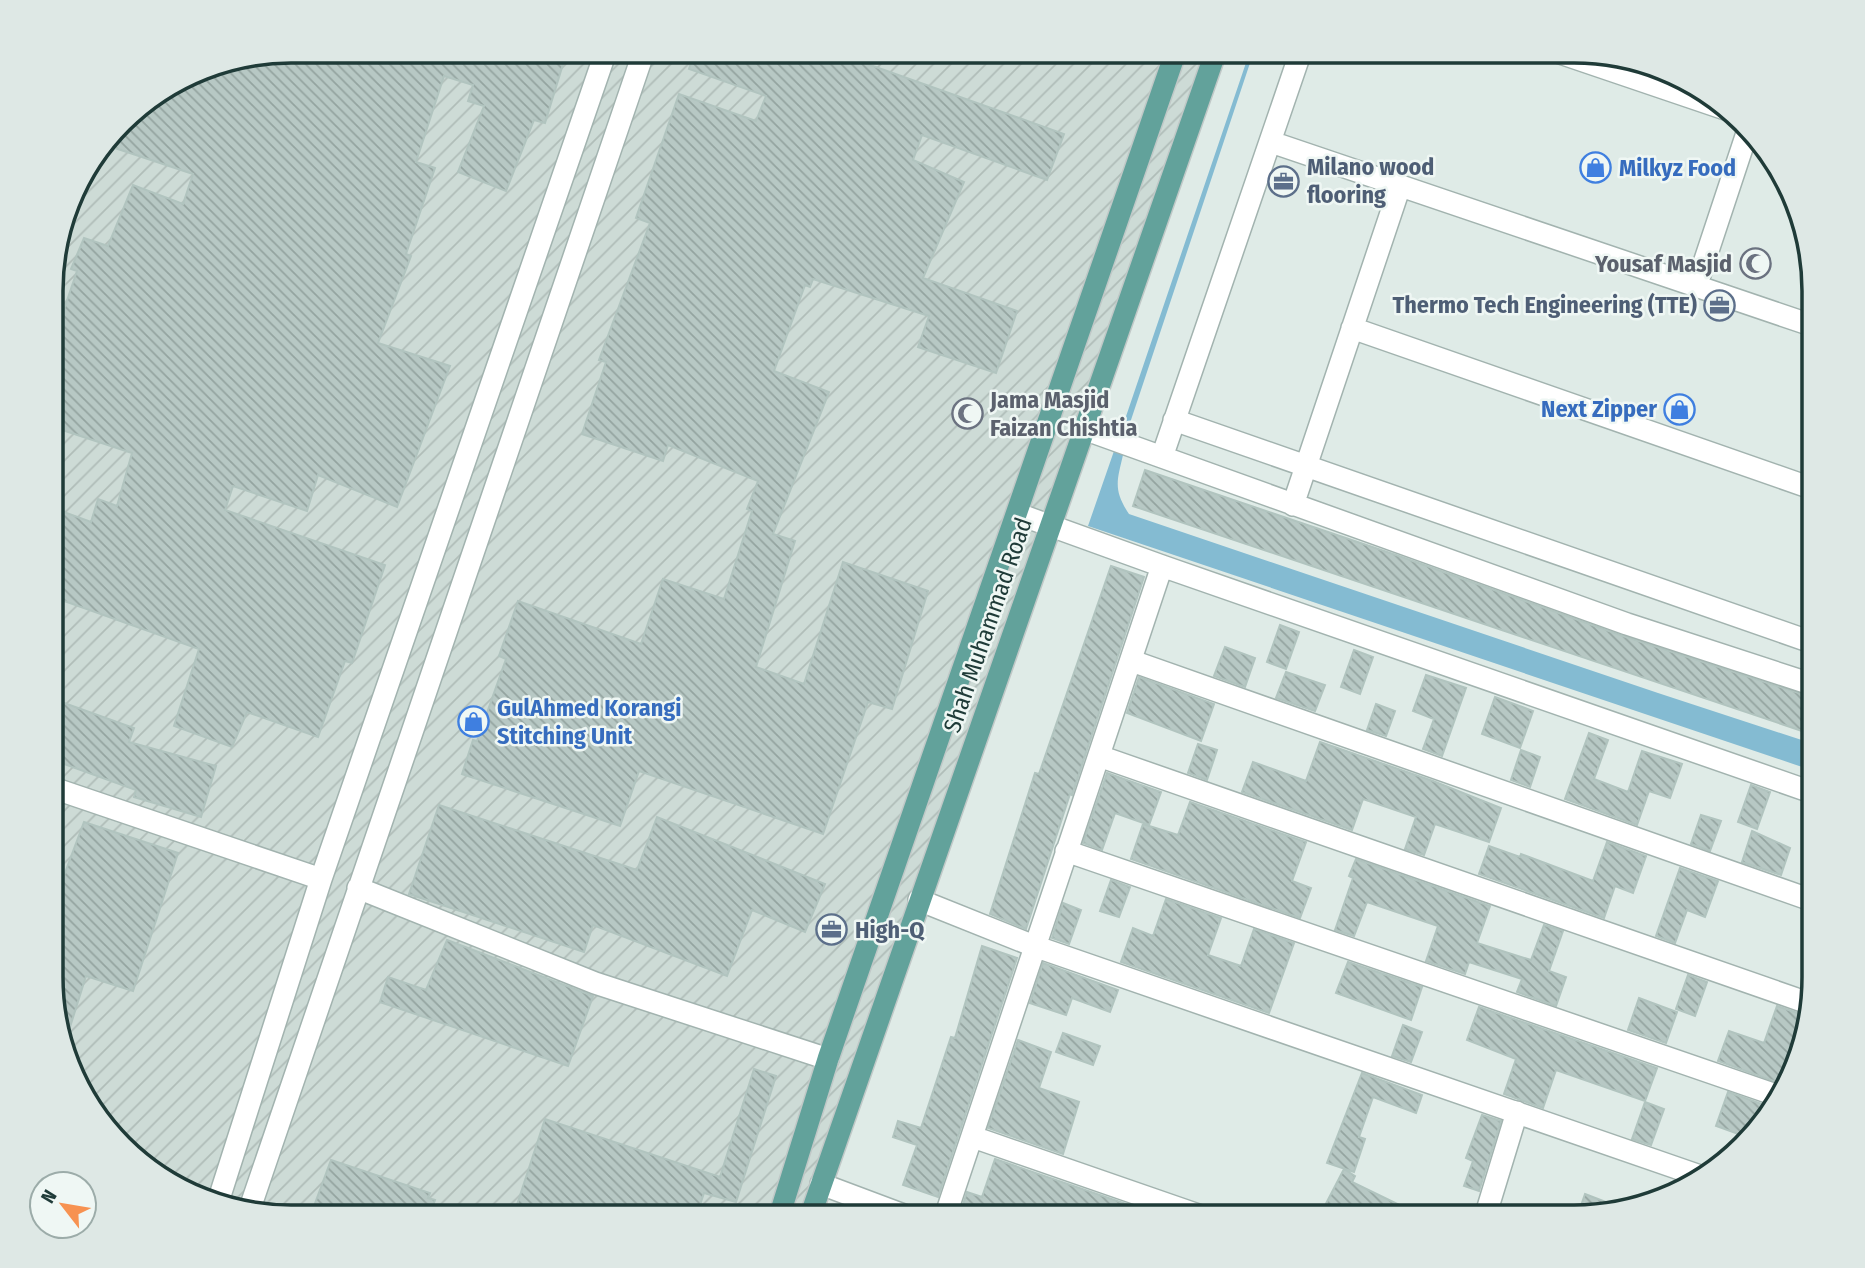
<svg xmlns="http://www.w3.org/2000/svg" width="1865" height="1268" font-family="'Fira Sans Condensed',sans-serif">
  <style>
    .industrial { fill: url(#industrial-furrows) }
    .water { fill: #84bbd2 }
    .building { fill: url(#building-back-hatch); stroke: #b1c4bf; stroke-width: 2 }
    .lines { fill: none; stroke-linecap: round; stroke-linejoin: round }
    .minor-casing { stroke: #a2b3af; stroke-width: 24 }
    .major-casing { stroke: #c0c8c7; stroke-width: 24 }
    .minor { stroke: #fff; stroke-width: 21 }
    .major { stroke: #62a29b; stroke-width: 21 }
    .labels { text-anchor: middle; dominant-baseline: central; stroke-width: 5; stroke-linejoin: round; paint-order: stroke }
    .service-label { font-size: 24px; font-weight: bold; fill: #4e5e75; stroke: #eff7f4; text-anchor: start }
    .shop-label { font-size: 24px; font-weight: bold; fill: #366cbe; stroke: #eff7f4; text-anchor: start }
    .worship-label { font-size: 24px; font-weight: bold; fill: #5b616d; stroke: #eff7f4; text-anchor: end }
    .street-label { font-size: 24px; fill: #1f3b38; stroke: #eff7f4 }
    .rim { fill: none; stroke: #1f3b38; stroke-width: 3.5 }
  </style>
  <defs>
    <pattern id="industrial-furrows" width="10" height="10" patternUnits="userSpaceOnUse" patternTransform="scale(1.75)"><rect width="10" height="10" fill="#cddbd6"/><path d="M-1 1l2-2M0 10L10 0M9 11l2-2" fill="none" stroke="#b0bdb8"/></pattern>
    <pattern id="building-back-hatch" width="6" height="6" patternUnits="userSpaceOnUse" patternTransform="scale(1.75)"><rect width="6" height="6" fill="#b7c8c4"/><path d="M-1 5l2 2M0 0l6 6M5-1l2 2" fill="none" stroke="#94a4a0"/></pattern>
  </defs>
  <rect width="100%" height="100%" fill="#dfebe7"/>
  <path class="industrial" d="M291 51H1208L812 1217H276L214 1204 145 1168 83 1097 53 1008V260L76 185 132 111 200 69Z"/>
  <path class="water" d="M1250 51H1254L1125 438 1119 437Z
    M1114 451 1123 455C1117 481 1113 490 1129 514L1658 693 1814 744V771L1088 526Z"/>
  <path class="building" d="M291 51H567L545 123 534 120 506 191 458 172 484 106 468 101 473 85 444 76 416 162 435 168 406 254 411 256 378 343 450 366 397 507 318 475 307 511 233 486 225 510 385 565 352 663 345 661 318 737 247 712 232 747 174 726 199 649 53 597V508L91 522 98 499 117 506 132 453 53 427V342L77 271 71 269 84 238 108 246 133 185 183 204 193 174 112 147 118 129 132 111 200 69Z
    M695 51H831L1064 134 1047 180 922 135 913 160 964 182 923 278 1017 311 996 373 918 347 929 316 813 279 810 287 805 285 774 371 829 392 773 534 795 541 756 667 804 684 843 562 928 591 892 709 868 702 823 834 639 771 620 826 462 774 473 740 477 741 506 659 499 656 518 601 641 644 663 579 724 599 752 511 747 509 758 481 668 445 663 461 582 434 606 362 599 360 650 223 636 218 679 94 756 121 766 96 689 69Z
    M1145 470 1396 555 1623 636 1814 698V735L1133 506Z
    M1111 566 1144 577 1072 795 1070 794 1026 929 990 914 1035 773 1039 774Z
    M1280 625 1299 632 1286 669 1267 662Z
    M1225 647 1255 658 1245 687 1214 676Z
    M1354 650 1373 657 1360 694 1341 687Z
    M1286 672 1325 685 1315 711 1276 698Z
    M1426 675 1466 688 1442 756 1423 749 1434 719 1413 711Z
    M1139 677 1214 704 1201 741 1127 713Z
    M1495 697 1533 711 1520 748 1482 734Z
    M53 699 134 728 129 742 216 766 201 817 134 797 136 790 53 760Z
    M1376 704 1395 711 1386 736 1367 730Z
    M1589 733 1608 740 1594 779 1628 792 1642 751 1682 764 1670 798 1649 791 1637 825 1565 799Z
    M1320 742 1433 781 1501 808 1489 842 1435 824 1424 855 1405 849 1416 817 1363 799 1352 830 1242 792 1253 762 1306 781Z
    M1198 744 1217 750 1207 780 1188 773Z
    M1521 750 1540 757 1530 787 1511 780Z
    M1107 773 1161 792 1149 825 1115 813 1102 850 1083 843Z
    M1751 785 1770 792 1757 829 1738 822Z
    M1190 802 1306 842 1292 881 1311 888 1300 918 1131 859 1143 824 1178 835Z
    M439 805 637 870 657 817 825 884 805 932 752 910 727 976 593 925 584 952 409 894Z
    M1701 815 1721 821 1710 851 1691 844Z
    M84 822 178 853 133 991 86 976 65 1043 53 1008V905Z
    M1752 831 1790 848 1781 875 1742 862Z
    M1607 842 1646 856 1633 893 1615 886 1604 918 1479 874 1489 846 1520 857 1521 854 1593 881Z
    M1356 859 1490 906 1477 943 1531 960 1544 925 1563 931 1549 971 1566 977 1556 1006 1517 992 1522 979 1469 962 1465 974 1426 961 1438 926 1367 902 1354 936 1335 930 1353 878 1349 876Z
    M1680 868 1718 881 1705 917 1687 910 1675 943 1656 936Z
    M1111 880 1130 887 1119 917 1100 911Z
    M1166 899 1221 918 1208 955 1241 966 1254 929 1294 943 1269 1013 1121 962 1133 928 1153 936Z
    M1063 903 1081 910 1069 944 1052 938Z
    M447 940 593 996 568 1066 380 1002 388 977 426 990Z
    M982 946 1017 958 938 1197 903 1185 917 1145 893 1137 898 1121 921 1128 951 1037 955 1038Z
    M1348 962 1422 987 1411 1020 1336 993Z
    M1043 963 1118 990 1110 1012 1072 998 1066 1015 1030 1003Z
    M1688 975 1707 982 1695 1016 1676 1009Z
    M1639 998 1677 1012 1666 1043 1628 1030Z
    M1777 1006 1809 1017 1801 1054 1785 1085 1718 1061 1729 1031 1764 1043Z
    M1479 1007 1657 1068 1645 1101 1556 1070 1543 1108 1504 1094 1516 1059 1467 1040Z
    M1403 1025 1422 1032 1411 1062 1392 1056Z
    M1063 1033 1100 1046 1093 1065 1056 1052Z
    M1018 1040 1051 1052 1039 1088 1079 1102 1063 1154 988 1128Z
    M754 1069 776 1076 736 1202 704 1193 696 1217H513L545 1119 720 1177Z
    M1362 1073 1422 1095 1416 1113 1373 1097 1359 1137 1365 1139 1354 1172 1327 1163Z
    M1728 1092 1773 1108 1765 1123 1747 1137 1716 1126Z
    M1645 1102 1664 1109 1651 1145 1632 1139Z
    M1482 1115 1501 1121 1479 1191 1464 1186 1473 1161 1466 1158Z
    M995 1159 1164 1217H959L967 1192 982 1197Z
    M331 1160 430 1193 428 1198 435 1200 429 1217H310Z
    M1344 1169 1355 1176 1352 1182 1424 1217H1319Z
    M1585 1194 1619 1207 1577 1217Z"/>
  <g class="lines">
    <defs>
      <path id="minor" d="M1554 51 1728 110
        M1271 142 1814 326
        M1696 287 1747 133
        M1352 328 1814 489
        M1174 420 1814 643
        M1084 429 1627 624 1814 685
        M1162 457 1301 51
        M1293 505 1400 186
        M1018 514 1162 566 1814 793
        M1132 661 1814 901
        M1099 756 1811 1004
        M53 788 321 879
        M1066 851 1779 1096
        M358 888 595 983 828 1059
        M919 900 1034 946 1700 1176
        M973 1137 1204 1217
        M821 1184 909 1217
        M217 1205 321 879 606 51
        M249 1211 644 51
        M945 1217 1162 566
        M1485 1217 1517 1112"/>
      <path id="major" d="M779 1217 828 1059 1176 51
        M810 1217 1216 51"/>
    </defs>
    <use href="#minor" class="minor-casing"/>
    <use href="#major" class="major-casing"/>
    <use href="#minor" class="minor"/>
    <use href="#major" class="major"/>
  </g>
  <defs>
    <symbol id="shop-ring" viewBox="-11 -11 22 22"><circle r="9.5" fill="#eff7f4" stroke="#3f7fe0" stroke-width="1.5"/><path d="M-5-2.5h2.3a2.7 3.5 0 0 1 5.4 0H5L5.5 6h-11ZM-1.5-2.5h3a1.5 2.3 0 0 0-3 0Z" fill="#3f7fe0"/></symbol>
    <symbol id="office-ring" viewBox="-11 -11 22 22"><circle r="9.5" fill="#eff7f4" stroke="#5c6f8a" stroke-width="1.5"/><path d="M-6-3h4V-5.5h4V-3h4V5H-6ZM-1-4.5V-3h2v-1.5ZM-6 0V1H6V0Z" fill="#5c6f8a"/></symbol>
    <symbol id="mosque-ring" viewBox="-11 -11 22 22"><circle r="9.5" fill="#eff7f4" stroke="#6b7280" stroke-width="1.5"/><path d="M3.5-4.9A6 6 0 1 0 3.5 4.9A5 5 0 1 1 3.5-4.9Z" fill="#6b7280"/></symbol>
  </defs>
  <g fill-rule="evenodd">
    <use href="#shop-ring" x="1578" y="150" width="35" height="35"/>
    <use href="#office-ring" x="1266" y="164" width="35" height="35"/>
    <use href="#mosque-ring" x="1738" y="246" width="35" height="35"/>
    <use href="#office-ring" x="1702" y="288" width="35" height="35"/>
    <use href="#shop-ring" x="1662" y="392" width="35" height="35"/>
    <use href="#mosque-ring" x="950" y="396" width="35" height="35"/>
    <use href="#shop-ring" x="456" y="704" width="35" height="35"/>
    <use href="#office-ring" x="814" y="912" width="35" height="35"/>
  </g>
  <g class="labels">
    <g class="service-label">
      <text x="1307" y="167">Milano wood<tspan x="1307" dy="28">flooring</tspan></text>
      <text x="1697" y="305" text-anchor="end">Thermo Tech Engineering (TTE)</text>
      <text x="855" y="930">High-Q</text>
    </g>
    <g class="shop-label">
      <text x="1619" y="168">Milkyz Food</text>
      <text x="1657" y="409" text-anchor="end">Next Zipper</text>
      <text x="497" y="708">GulAhmed Korangi<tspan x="497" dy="28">Stitching Unit</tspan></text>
    </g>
    <g class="worship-label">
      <text x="1732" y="264">Yousaf Masjid</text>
      <text x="990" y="400" text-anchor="start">Jama Masjid<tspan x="990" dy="28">Faizan Chishtia</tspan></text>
    </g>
    <g class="street-label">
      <text transform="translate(988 625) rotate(-71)">Shah Muhammad Road</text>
    </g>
  </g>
  <path d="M0 0H1865V1268H0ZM291 63H1574A228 228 0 0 1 1802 291V977A228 228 0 0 1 1574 1205H291A228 228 0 0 1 63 977V291A228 228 0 0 1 291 63Z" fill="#dee8e5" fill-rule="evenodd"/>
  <path class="rim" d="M291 63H1574A228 228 0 0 1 1802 291V977A228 228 0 0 1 1574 1205H291A228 228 0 0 1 63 977V291A228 228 0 0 1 291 63Z"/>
  <g transform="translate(63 1205) rotate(301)"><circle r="33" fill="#eff7f4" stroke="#9caca9" stroke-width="2"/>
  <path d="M0-5L12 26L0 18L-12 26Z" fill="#f79251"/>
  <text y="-10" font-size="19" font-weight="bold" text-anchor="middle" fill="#1f3b38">N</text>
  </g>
</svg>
